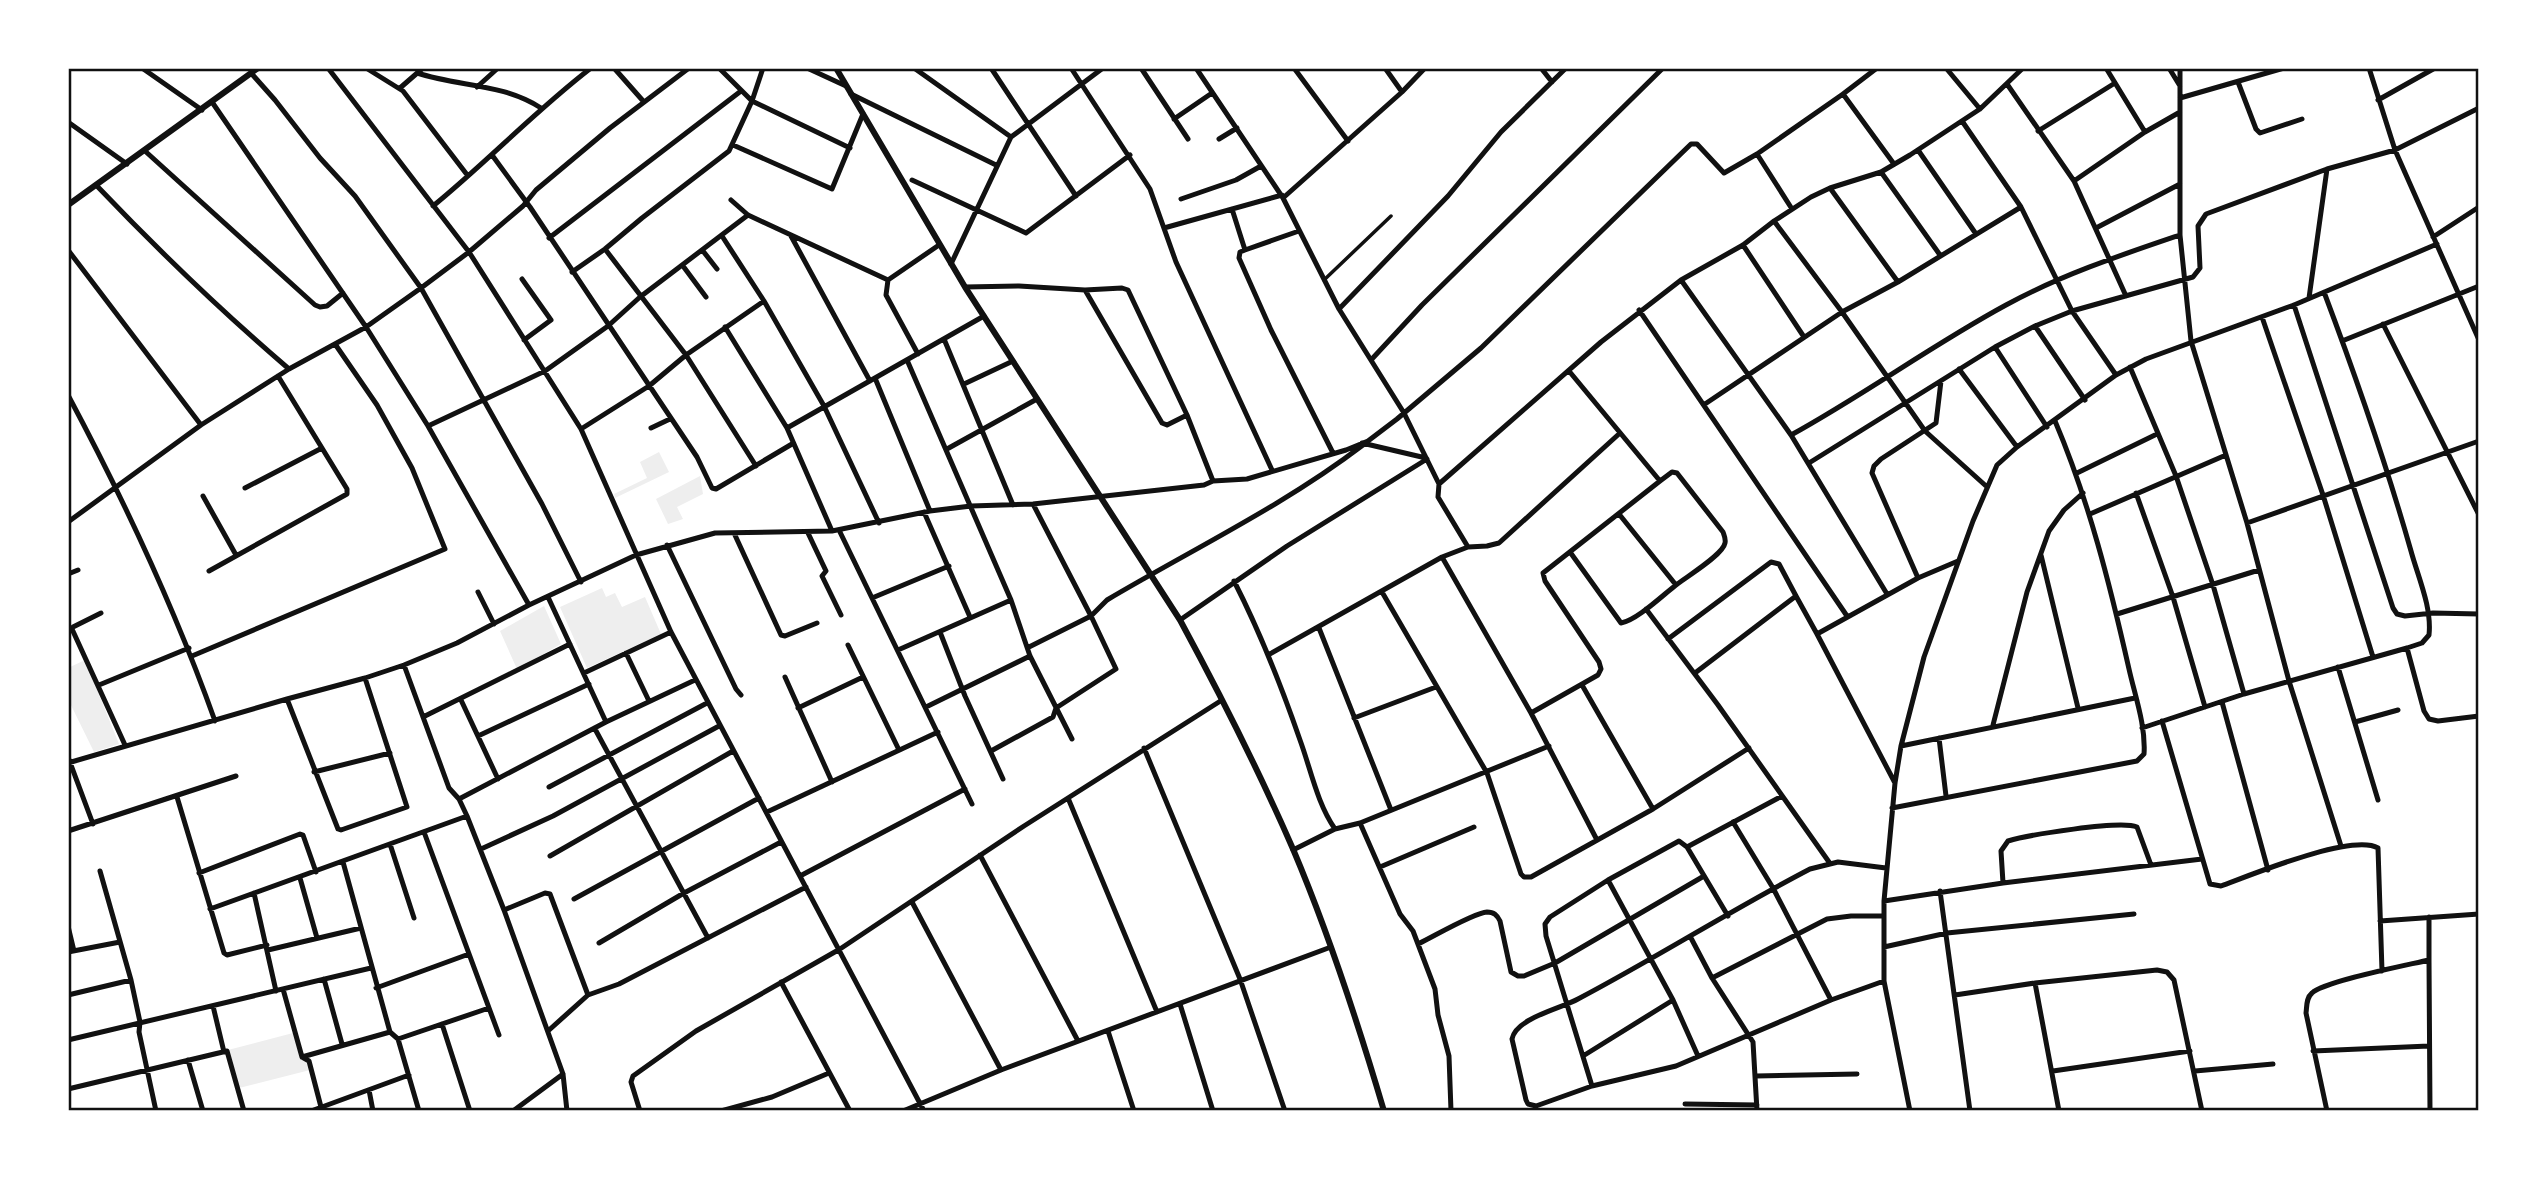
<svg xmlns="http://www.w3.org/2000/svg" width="2547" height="1179" font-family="Raleway,sans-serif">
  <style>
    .green { fill: #eee }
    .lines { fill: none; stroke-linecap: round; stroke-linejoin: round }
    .pedestrian { stroke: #111; stroke-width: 3.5 }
    .minor { stroke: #111; stroke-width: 5 }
    .tertiary { stroke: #111; stroke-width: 6 }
    .neatline { fill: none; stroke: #111; stroke-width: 2.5 }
  </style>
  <rect width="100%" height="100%" fill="#fff"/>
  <path class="green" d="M659 452 669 472 615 498 614 494 647 478 640 462Z
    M700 476 703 494 677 507 683 519 668 524 656 499Z
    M602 588 606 597 615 593 622 607 645 597 661 634 587 668 560 607Z
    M544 606 561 644 517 669 500 631Z
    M85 660 119 744 94 752 68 699V668Z
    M293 1033 310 1070 239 1088 228 1050Z"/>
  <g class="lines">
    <path class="pedestrian" d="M1324 280 1391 216"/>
    <path class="minor" d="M142 68 202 110
      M328 68 469 252 581 429 671 632 924 1111
      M366 68 403 91 468 176
      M614 68 644 102
      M719 68 752 101 850 148
      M807 68 846 86
      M914 68 1011 137
      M991 68 1076 196
      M1071 68 1150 189 1176 262 1272 470
      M1141 68 1188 139
      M1196 68 1283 198 1339 309 1404 413 1439 484 1438 497 1468 547 1487 546 1499 543 1620 433
      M1294 68 1348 141
      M1385 68 1402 92
      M1541 68 1552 82
      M1877 68 1843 94 1894 164
      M1946 68 1980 109
      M2106 68 2145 132
      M2169 68 2180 86
      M2180 68V235L2191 341 2247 523 2289 681 2341 846
      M2369 68 2395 150 2479 340
      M251 73 275 100 320 158 355 196 421 288 542 504 581 582
      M417 73C460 87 502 83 541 108
      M2238 82 2256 129 2260 133 2302 119
      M2007 84 2074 181 2126 296
      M477 87 498 68
      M400 88 423 68
      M851 94 996 165
      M2180 98 2284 68
      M2378 100 2435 68
      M212 102 366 327 428 426 529 605
      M1174 119 1212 93
      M1962 121 2021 207 2072 311 2116 375
      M68 122 127 164
      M2038 131 2115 83
      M1219 139 1237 128
      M733 145 832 189 863 114
      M1918 150 1976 234
      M145 151 315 305 320 307 327 306 343 293
      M492 155 530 207 697 457 712 488 716 489 792 444
      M1881 172 1940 255
      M912 180 1026 233 1130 155
      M2074 181 2145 132 2180 112
      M97 186C159 251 220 310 289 369
      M1830 188 1898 282
      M1283 198 1402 92 1425 68
      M1181 199 1236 180 1261 166
      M731 200 748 215 888 280 886 295 918 354
      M433 206C487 162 535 111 591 68
      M1232 209 1245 250 1240 252 1239 258 1271 330 1333 453
      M1792 209 1757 154 1843 94
      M1774 221 1842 312 1925 431 1986 486
      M1164 228 1282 195
      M2096 228 2180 184
      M722 236 764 301 824 406 879 523
      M791 236 870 381
      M2433 237 2479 207
      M549 238 741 91
      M1743 245 1804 337
      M605 249 686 355 756 466
      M68 250 201 425
      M1245 250 1299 231
      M703 251 717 269
      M951 264 1011 137 1103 68
      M683 266 706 297
      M572 272 605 249 642 218 729 151 752 101 763 68
      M522 279 551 320 524 340
      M888 280 939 245
      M1681 280 1791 435 1887 594
      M965 287 1019 286 1085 290 1162 423 1167 425 1187 415 1213 481
      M1085 290 1122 288 1128 290 1187 415
      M2309 298 2327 169
      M2294 305 2393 608 2397 614 2405 616 2433 613 2479 614
      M1339 309 1448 196 1501 132 1566 68
      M1639 310 1847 616
      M2262 317 2323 495 2373 657
      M2383 324 2479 515
      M2035 326 2085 400
      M725 327 787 428 832 531
      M944 339 1013 505
      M2342 341 2479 286
      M1995 347 2047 427
      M907 360 1011 600 1030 656 1072 739
      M1371 360 1422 305 1663 68
      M2130 367 2176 476 2213 585 2244 694
      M1959 369 2017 447
      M875 378 930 511
      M964 384 1013 361
      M68 395C124 500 175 609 215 721
      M1705 404 1842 312 1898 282 2021 207
      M428 426 545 371 608 326 640 297 748 215
      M651 428 670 419
      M787 428 984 316
      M581 429 649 386 686 355 764 301
      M1791 435C1864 395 1932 345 2006 305 2061 275 2121 255 2180 235
      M1362 443 1426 458
      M947 449 1037 399
      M1809 463 1995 347 2035 326 2072 311 2193 277 2200 268 2198 226 2206 214 2327 169 2395 150 2479 108
      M2077 473 2157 434
      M1660 481 1672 472 1677 473 1723 532C1724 535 1726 539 1725 543 1723 555 1686 577 1676 585
      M1439 484 1601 342 1681 280 1743 245 1774 221 1811 197 1830 188 1881 172 1910 155 1980 109 2023 68
      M245 488 322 448
      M2136 493 2173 597 2205 707
      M203 496 236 555
      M924 512 970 617
      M2090 514 2226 455
      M68 522 201 425 289 369 366 327 421 288 469 252 523 206 536 190 610 128 689 68
      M2247 523 2479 441
      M839 530 972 804
      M734 533 781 635 785 636 817 623
      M808 533 826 571 822 576 841 615
      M667 545 736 689 741 695
      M1570 552 1621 623C1636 621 1663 595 1676 585L1619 514
      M2041 555 2078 708
      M1442 557 1531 713 1597 840
      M209 571 347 494V489L278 376
      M68 574 78 570
      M1918 578 1872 473 1874 466 1881 459 1936 423 1941 381
      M1234 581C1260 632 1281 685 1300 740 1311 770 1317 803 1335 829
      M478 592 494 624
      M1382 592 1487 773 1521 874 1524 877H1531L1653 809 1749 748
      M548 597 606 722
      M872 598 949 566
      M1646 609 1718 705 1829 862
      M101 613 73 627 72 629 125 745
      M2117 614 2259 570
      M1180 620 1287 546 1427 459
      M1319 628 1391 810
      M940 632 965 696 1003 779
      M1668 639 1771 562 1779 564 1796 596
      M848 645 899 750
      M1029 647 1091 616 1107 600C1193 549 1283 506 1363 445
      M2407 648 2424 711 2429 719 2438 721 2479 716
      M898 650 1011 600
      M626 653 649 701
      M1268 655 1442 557 1468 547
      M192 656 445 549 412 468 377 405 335 344
      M404 665 449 788 459 799 467 816 504 910 563 1074 567 1111
      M2338 667 2378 800
      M584 673 671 632
      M1695 673 1796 596 1817 634
      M785 677 832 782
      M99 685 189 648
      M1582 685 1653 809
      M287 699 338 829 341 830 407 807 365 678
      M461 700 498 779
      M2222 702 2268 870
      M926 707 1030 656
      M798 708 863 677
      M1531 713 1598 675 1601 669 1599 662 1545 581 1543 573 1660 481 1569 371
      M423 717 570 644
      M1354 718 1436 687
      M2162 721 2210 884 2221 886C2251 875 2352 833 2378 848L2382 971
      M2355 722 2398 710
      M1993 725 2027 592 2049 531 2064 510 2083 493
      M2142 728 2244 694 2407 648 2422 643 2429 635C2432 607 2418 577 2411 551 2386 463 2356 377 2324 292
      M595 729 708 938
      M478 736 589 684
      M1939 738 1946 796
      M1901 746 2135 698
      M1144 748 1240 979 1285 1111
      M991 751 1053 717 1056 708 1116 669 1091 616 1033 504
      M68 757 93 824
      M68 763 287 699 365 678 404 665 457 643 529 605 636 555 715 533 832 531 930 511 971 506 1033 504 1204 485 1213 481 1247 479 1346 450 1368 441 1397 419 1481 348 1691 144H1697L1724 173 1757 154
      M314 772 390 753
      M1895 783 1817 634 1918 578 1958 561
      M549 787 707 703
      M177 797 224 953 227 955 267 945
      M1068 798 1157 1012
      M459 799 606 722 695 680
      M1892 808 2137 761 2144 754C2146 726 2135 696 2129 669 2110 585 2089 501 2055 421
      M767 812 938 732
      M1733 822 1773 888 1831 1000
      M1360 823 1400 914 1413 931 1435 989 1438 1015 1449 1056 1451 1111
      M68 831 236 776
      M424 832 499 1035
      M390 844 414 918
      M1687 847 1782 796
      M481 849 553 816 719 726
      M1293 850 1335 829 1360 823 1549 746
      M980 855 1078 1041
      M550 856 733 751
      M343 862 390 1032 398 1039 419 1111
      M1380 867 1474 827
      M100 871 131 980 140 1022 139 1032 156 1111
      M199 873 300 834 303 835 316 872
      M800 876 965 789
      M300 878 317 938
      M1608 880 1673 1000 1698 1056
      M2003 883 2001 851 2008 841C2028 835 2120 820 2137 827L2151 865
      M1940 891 1970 1111
      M254 893 276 991
      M574 899 759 798
      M1884 901 2003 883 2202 859
      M912 902 1001 1070
      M210 909 467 816
      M504 910 545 893 550 894 588 995
      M2380 921 2479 914
      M68 926 74 951
      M1691 938 1712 978 1753 1042 1757 1111
      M599 943 684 893 781 842
      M1418 944C1433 937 1473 913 1487 912 1494 912 1497 915 1500 921L1511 972 1518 976H1524L1555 963 1704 876
      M1884 947 1947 933 2134 914
      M268 950 361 928
      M68 952 120 942
      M2429 960V917
      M1712 978 1827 919 1851 916H1884
      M324 979 342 1044
      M1884 981 1831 1000 1676 1066 1592 1086 1536 1106 1528 1104 1526 1100 1512 1039C1516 1018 1560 1009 1578 999 1656 958 1731 910 1810 869L1838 862 1886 868
      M781 982 850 1111
      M2035 983 2059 1111
      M376 988 469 954
      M283 989 302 1057 309 1061 321 1107
      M68 995 131 980
      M1955 995 2035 983 2157 970 2167 972 2174 980 2202 1111
      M1180 1004 1213 1111
      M213 1006 224 1052
      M442 1024 470 1111
      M548 1031 588 995 619 984 806 887
      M1108 1031 1134 1111
      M398 1039 489 1008
      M68 1040 371 968
      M2313 1051 2429 1046
      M1583 1056 1673 1000
      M302 1057 390 1032
      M188 1060 203 1111
      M2053 1071 2190 1051
      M2195 1071 2273 1064
      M1756 1076 1857 1074
      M1592 1086 1546 936 1545 924 1550 917 1608 880 1679 841 1687 847 1728 916
      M68 1089 227 1051 244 1111
      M369 1090 373 1111
      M1685 1104 1757 1105
      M311 1111 409 1075
      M513 1111 563 1074
      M640 1111 631 1082 633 1076 696 1031 840 949 1024 826 1222 700
      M721 1111 772 1097 829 1073
      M903 1111 1001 1070 1331 947
      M1910 1111 1884 981V901L1895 783 1901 746 1924 657 1973 521 1997 465 2017 447 2116 375 2146 359 2294 305 2437 244
      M2327 1111 2306 1013C2307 1006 2306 998 2312 993 2325 981 2408 965 2429 960L2430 1111"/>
    <path class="tertiary" d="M836 68 965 287 1180 620C1220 694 1259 771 1293 849 1329 934 1358 1023 1384 1111
      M68 205 258 68"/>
  </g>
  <rect width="2547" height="1179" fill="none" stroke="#ffffff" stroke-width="140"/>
  <rect x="70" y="70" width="2407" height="1039" class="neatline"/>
</svg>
